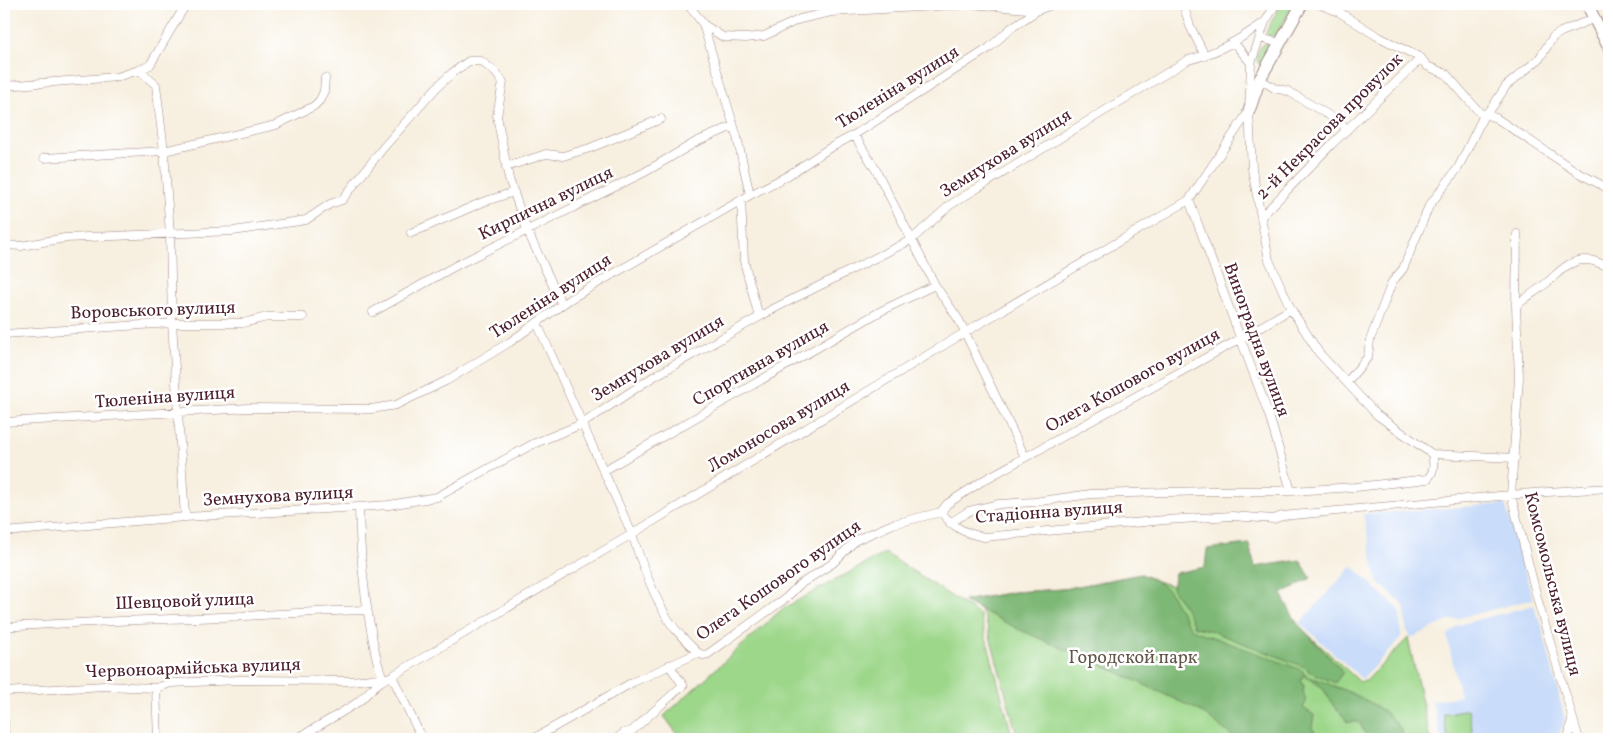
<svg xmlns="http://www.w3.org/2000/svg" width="1613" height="743" font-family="Vollkorn,serif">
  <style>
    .built { fill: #c9dcf9 }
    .green { fill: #9dd78a; stroke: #747b5a }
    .forest { fill: #7eb876; stroke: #646c50 }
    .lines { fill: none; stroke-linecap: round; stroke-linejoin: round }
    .street-casing { stroke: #a08785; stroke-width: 9 }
    .secondary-casing { stroke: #a08785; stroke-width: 13 }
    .street { stroke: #fff; stroke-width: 8 }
    .secondary { stroke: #fff; stroke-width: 11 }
    .labels { text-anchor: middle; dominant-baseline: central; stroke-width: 5; stroke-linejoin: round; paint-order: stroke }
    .street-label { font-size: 18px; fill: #4a1f2b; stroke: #fff }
    .park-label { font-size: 18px; fill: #635648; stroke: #fff }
  </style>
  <rect width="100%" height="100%" fill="#fff"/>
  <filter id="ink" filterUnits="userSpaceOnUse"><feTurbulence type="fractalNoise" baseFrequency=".02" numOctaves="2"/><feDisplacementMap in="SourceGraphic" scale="10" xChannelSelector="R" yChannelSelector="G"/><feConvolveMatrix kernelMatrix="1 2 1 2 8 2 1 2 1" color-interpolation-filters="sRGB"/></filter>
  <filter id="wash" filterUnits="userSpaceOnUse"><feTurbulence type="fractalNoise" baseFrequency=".0096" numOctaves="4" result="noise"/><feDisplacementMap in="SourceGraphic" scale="20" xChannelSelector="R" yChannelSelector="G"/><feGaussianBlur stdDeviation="1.12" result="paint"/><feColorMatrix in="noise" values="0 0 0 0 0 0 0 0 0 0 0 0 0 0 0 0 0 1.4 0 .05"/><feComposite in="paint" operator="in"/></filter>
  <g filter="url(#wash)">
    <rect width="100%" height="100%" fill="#f7efdf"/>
    <path class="built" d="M1505 504 1533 599 1448 621 1411 638 1406 628 1404 606 1377 581 1363 514Z
      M1352 566 1400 610 1401 638 1362 679 1300 623Z
      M1534 605 1537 617 1540 619 1565 720 1557 739H1441L1432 701 1460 696 1447 636 1458 625Z"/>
    <path class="green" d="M1281 4H1294L1277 34 1274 36H1268L1266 33 1267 30Z
      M1265 43 1272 45 1263 62 1258 63C1255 57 1259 46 1265 43Z
      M885 553 980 615 1013 739H681L664 716 782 609Z
      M1141 574 1157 581 1299 626 1360 682 1366 681 1408 638 1430 739H1018L985 618 980 610 964 601 1014 592 1064 589Z
      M1468 709 1474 739H1448L1443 714Z"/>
    <path class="forest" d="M1249 544 1255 567 1300 560 1311 578 1281 594 1297 623 1343 672 1335 683 1308 671 1307 668 1302 666 1209 630 1194 627 1188 613 1172 588 1175 573 1205 567 1207 549Z
      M1141 574 1157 581 1169 591 1191 629 1302 670 1305 675C1337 688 1393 703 1405 739H1364L1366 735 1359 722H1347L1344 717 1335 708 1322 687 1303 675 1301 681 1304 686 1303 691 1306 702 1303 708 1314 715 1312 728 1319 739H1236L1200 711 1115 671 1018 629 964 601 1014 592 1064 589Z"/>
  </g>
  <g filter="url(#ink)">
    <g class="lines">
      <defs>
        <path id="street" d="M686 4 691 8 703 24 737 137 750 195
          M970 4 1038 10
          M1183 4 1190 26 1205 56
          M1276 4 1265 22 1251 63 1249 111 1252 169 1269 260 1291 309 1319 353 1377 415 1432 454 1515 458
          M1319 4 1339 12 1377 36 1421 58 1427 66 1446 74 1480 113 1496 118 1577 172 1609 189
          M703 24 723 37 746 38 764 36 800 19 831 12 971 4
          M1260 38 1280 43
          M1234 43 1251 63
          M139 70 156 85 164 151 170 234 172 323 185 517
          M1260 79 1274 88 1288 91 1340 122 1347 130
          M4 86 117 77 139 70 150 65 186 4
          M854 135 876 170 935 285 959 320 1025 457
          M44 158 164 151 276 125 314 106 320 100 324 91 325 78
          M506 167 546 154 563 156 590 148 661 119
          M741 200 744 261 759 317
          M1189 200 1269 415 1291 491
          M1261 217 1331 145 1421 58
          M411 233 483 202 514 192
          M4 245 21 246 65 238 233 231 306 220 330 204 342 200 383 148 436 88 452 73 469 61H481L495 72 503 82 497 116 509 179 527 230 562 305
          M1516 306 1517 234
          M1291 309 1240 339 984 480 947 504 941 512C954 528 964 533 984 537L1165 520 1232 516 1274 519 1282 516 1533 493 1609 488
          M373 312 457 265 645 172 696 142 733 126
          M537 323 632 534C640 559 652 591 665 614 673 629 686 641 698 653
          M4 334 172 323H243L267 317H303
          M1347 382 1368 357 1370 340 1392 282 1403 269 1429 206 1458 168 1483 117 1493 106 1506 86 1539 59 1553 37 1561 32 1595 18
          M4 422 249 408 371 409 396 405 446 381 510 342 570 299 750 195 787 176 828 149 854 135 989 48 1011 28 1038 10 1054 4
          M603 471 881 311 935 285
          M950 523 969 511 999 504 1034 502 1091 494 1209 491H1291L1356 487 1427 479C1435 472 1434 464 1432 454
          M4 532 185 517 359 507 389 505 437 497 533 444 582 424 653 377 775 308 911 240 950 205 1188 60C1218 53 1240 39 1265 22
          M4 627C76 622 148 620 220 617 269 615 318 611 367 610
          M392 676 422 739
          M156 688 158 739
          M4 692 104 686 156 688 171 683 240 680 350 681 383 678C376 663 374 646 371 630 363 589 360 549 359 507
          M4 721 5 739
          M296 739C317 727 338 715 358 702 369 693 378 680 392 676L632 534 964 333 1189 200 1249 111
          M533 739 633 682 698 653 703 655 708 654 786 598 799 585 833 563 856 540 893 524 941 512
          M616 739 624 733 632 731 683 685 669 665
          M1568 739 1572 719
          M1579 739 1539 605 1511 495 1519 378 1516 306C1525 298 1535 292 1544 285 1557 275 1568 259 1587 260 1595 260 1601 265 1609 266"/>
        <path id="secondary" d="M1587 4 1609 48
          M1249 111 1260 79 1302 4"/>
      </defs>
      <use href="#street" class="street-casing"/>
      <use href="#secondary" class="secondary-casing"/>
      <use href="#street" class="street"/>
      <use href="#secondary" class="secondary"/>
    </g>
  </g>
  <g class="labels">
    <g class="street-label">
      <text transform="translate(898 88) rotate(-32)">Тюленіна вулиця</text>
      <text transform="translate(1330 127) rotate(-45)">2-й Некрасова провулок</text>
      <text transform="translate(1006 154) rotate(-32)">Земнухова вулиця</text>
      <text transform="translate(546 204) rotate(-26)">Кирпична вулиця</text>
      <text transform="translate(551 297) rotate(-33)">Тюленіна вулиця</text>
      <text transform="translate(153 311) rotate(-2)">Воровського вулиця</text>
      <text transform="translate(1256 340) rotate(70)">Виноградна вулиця</text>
      <text transform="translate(658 359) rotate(-31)">Земнухова вулиця</text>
      <text transform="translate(761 364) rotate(-30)">Спортивна вулиця</text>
      <text transform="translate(1133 381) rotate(-29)">Олега Кошового вулиця</text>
      <text transform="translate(165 398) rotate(-4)">Тюленіна вулиця</text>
      <text transform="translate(779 427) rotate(-31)">Ломоносова вулиця</text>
      <text transform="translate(278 497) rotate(-3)">Земнухова вулиця</text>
      <text transform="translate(1049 513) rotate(-4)">Стадіонна вулиця</text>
      <text transform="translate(779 581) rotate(-35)">Олега Кошового вулиця</text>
      <text transform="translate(1552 584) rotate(76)">Комсомольська вулиця</text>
      <text transform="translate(185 602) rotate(-2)">Шевцовой улица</text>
      <text transform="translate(193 669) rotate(-2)">Червоноармійська вулиця</text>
    </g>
    <g class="park-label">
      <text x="1133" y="658">Городской парк</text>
    </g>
  </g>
  <rect width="1613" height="743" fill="none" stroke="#fff" stroke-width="20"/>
</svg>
